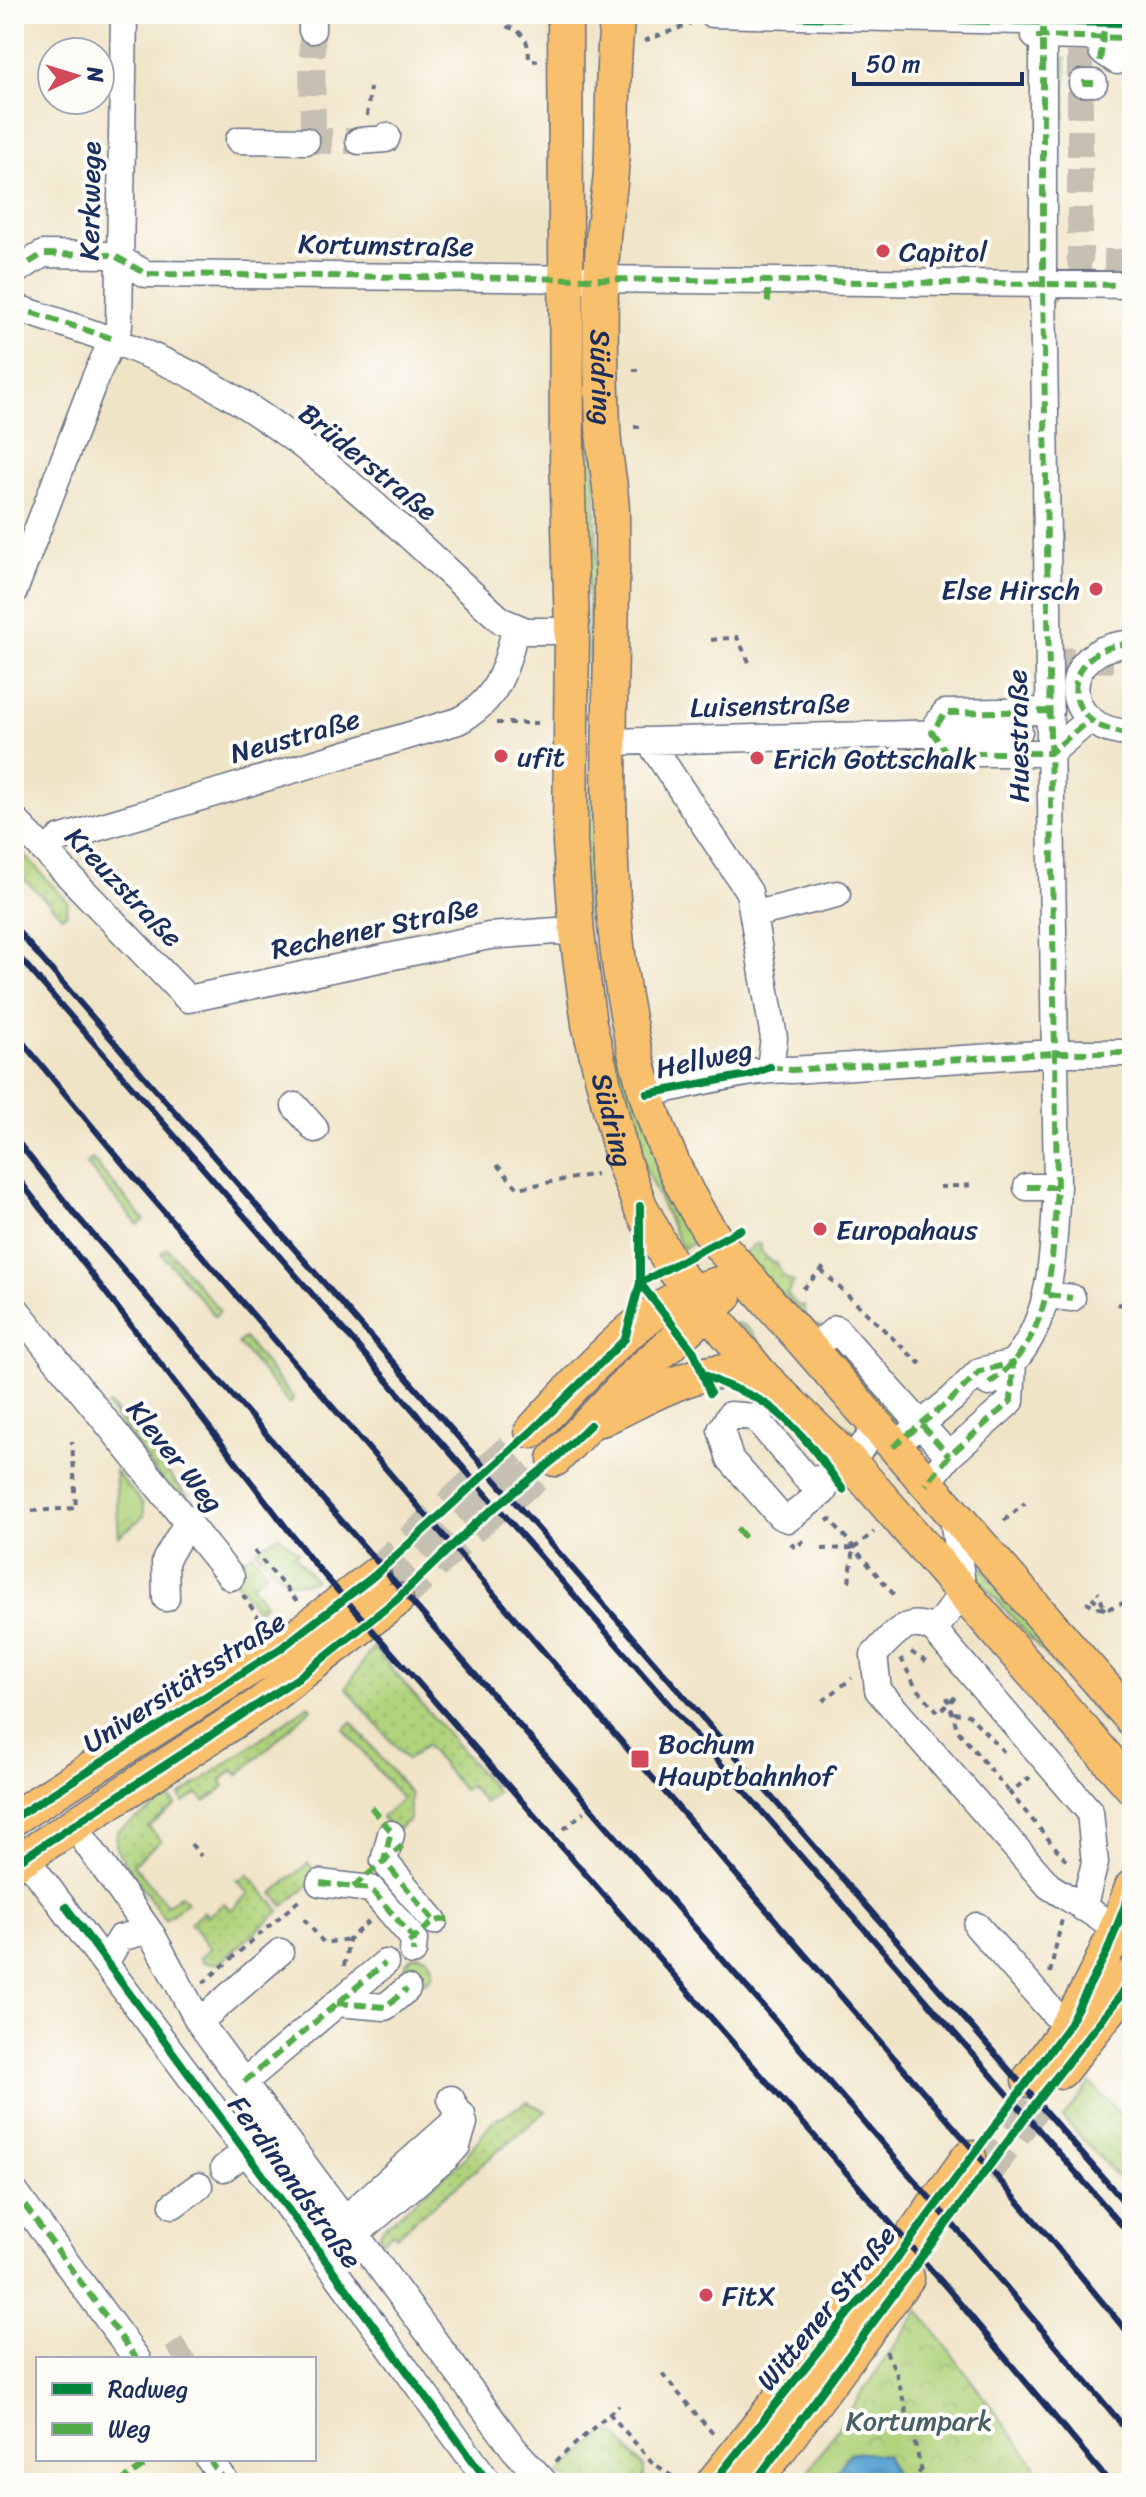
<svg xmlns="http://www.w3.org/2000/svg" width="1146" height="2497" font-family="Sriracha,sans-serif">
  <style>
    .grass { fill: url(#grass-dots); stroke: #66816d; stroke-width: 2 }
    .park { fill: url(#park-crowns); stroke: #66816d; stroke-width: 2 }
    .water { fill: url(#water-waves); stroke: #3c6a99; stroke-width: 2 }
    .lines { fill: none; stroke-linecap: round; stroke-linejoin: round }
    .minor-tunnel { stroke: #c5c0b2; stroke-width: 26; stroke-dasharray: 26 13; stroke-linecap: butt }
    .major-tunnel { stroke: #c5c0b2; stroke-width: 34; stroke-dasharray: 34 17; stroke-linecap: butt }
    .minor-casing { stroke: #666e83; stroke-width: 29 }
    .major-casing { stroke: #666e83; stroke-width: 37 }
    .path { stroke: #666e83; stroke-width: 4; stroke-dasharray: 6 6; stroke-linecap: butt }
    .minor { stroke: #fff; stroke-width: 26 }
    .major { stroke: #f8bf6c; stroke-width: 34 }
    .rail { stroke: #1b2f5e; stroke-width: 6 }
    .quiet { stroke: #52ab49; stroke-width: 6; stroke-dasharray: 12 6; stroke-linecap: butt }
    .cycleway-casing { stroke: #fdfcf7; stroke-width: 13 }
    .cycleway { stroke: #00873e; stroke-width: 8 }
    .poi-dot { fill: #d1495b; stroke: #fdfcf7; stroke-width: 3 }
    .labels { text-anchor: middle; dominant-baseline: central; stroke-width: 8; stroke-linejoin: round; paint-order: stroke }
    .street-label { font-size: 28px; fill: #1b2f5e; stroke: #fdfcf7 }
    .poi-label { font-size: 28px; fill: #1b2f5e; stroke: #fdfcf7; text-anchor: start }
    .park-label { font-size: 28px; fill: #486067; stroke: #fdfcf7 }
  </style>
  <defs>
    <pattern id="grass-dots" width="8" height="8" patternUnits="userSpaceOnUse" patternTransform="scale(2)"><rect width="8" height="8" fill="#b0d37c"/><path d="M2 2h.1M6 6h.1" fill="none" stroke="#97b56e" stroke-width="1.8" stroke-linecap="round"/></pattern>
    <pattern id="park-crowns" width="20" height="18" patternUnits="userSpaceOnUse" patternTransform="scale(2)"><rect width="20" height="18" fill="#b0d37c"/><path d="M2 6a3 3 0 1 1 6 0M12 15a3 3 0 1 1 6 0" fill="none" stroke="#97b56e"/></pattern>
    <pattern id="water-waves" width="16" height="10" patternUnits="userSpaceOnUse" patternTransform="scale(2)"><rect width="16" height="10" fill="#5da6d4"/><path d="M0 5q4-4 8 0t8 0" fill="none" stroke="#4c88af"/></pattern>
  </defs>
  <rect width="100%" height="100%" fill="#fdfcf7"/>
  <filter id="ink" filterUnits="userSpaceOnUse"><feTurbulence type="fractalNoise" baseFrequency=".0125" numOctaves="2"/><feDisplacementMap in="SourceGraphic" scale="16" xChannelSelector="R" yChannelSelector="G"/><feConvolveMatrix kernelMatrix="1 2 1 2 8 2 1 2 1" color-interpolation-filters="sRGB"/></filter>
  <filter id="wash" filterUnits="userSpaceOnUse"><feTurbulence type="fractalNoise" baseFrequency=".006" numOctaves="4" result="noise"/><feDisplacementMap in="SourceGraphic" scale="32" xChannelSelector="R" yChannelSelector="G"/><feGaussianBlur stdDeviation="1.8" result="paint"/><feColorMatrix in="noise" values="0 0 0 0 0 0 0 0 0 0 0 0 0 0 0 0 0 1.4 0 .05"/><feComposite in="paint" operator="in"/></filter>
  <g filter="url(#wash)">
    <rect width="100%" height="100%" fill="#f0e4c7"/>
    <path class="grass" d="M1066 58 1065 118H1055V59Z
      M592 301 599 681 589 682 588 512 578 449 576 302Z
      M592 787 603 920H586L573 789Z
      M14 844 68 902 66 914 62 916 14 869Z
      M615 1049 700 1240 682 1249 632 1139 607 1051Z
      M92 1159 144 1220 138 1225 86 1164Z
      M755 1244H761V1251L771 1262 777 1263C781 1273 783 1278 794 1282L787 1294 798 1306H804V1313L814 1325 821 1326 838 1347 837 1351 854 1366 853 1370 863 1382 868 1381 870 1389 887 1404 886 1407 896 1420 903 1421 897 1431 743 1254Z
      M167 1248 220 1311 215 1316 161 1253Z
      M735 1323 744 1325 813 1400 859 1435 851 1447Z
      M244 1338 294 1399 289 1404 238 1343Z
      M110 1405 242 1560 252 1553 267 1572 251 1585 265 1603 257 1610 107 1406Z
      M278 1535 298 1552 295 1556 315 1580C288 1592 272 1568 256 1550Z
      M968 1551 1108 1712 1104 1722 968 1567Z
      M373 1647 497 1792 484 1803 470 1786 463 1790 426 1745 407 1760 346 1688Z
      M309 1705 312 1708 238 1775 233 1770 221 1780 225 1786 205 1802 197 1793 184 1803 180 1796Z
      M352 1722 410 1794V1819L397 1830 392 1829 382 1817 402 1799 344 1729Z
      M170 1798 176 1805 149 1827 161 1841 133 1864 167 1905 180 1895 187 1902 165 1920 116 1849 117 1831Z
      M308 1863 319 1876 284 1906 273 1893Z
      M248 1874 280 1911 219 1963H205L200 1958 210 1948 190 1923 203 1911 208 1916 224 1903 231 1910 249 1894 235 1878 240 1881Z
      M405 1969a14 14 0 1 1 28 0a14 14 0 1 1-28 0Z
      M1090 2083 1132 2126V2193L1063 2118Z
      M527 2102 546 2111 396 2236 393 2232 382 2241 379 2236 383 2228 462 2161 493 2121Z
      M607 2431 616 2435 644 2467V2483H577L559 2474Z"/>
    <path class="park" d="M115 1471 143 1504 144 1516 119 1536Z
      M919 2310 1048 2483H800Z"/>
    <path class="water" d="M851 2452 886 2455 898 2483H833L831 2479Z"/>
  </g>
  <g filter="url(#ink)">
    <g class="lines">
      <path class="minor-tunnel" d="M1072 14 1080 50V262H1132
        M312 30 313 142
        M306 141H359
        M1048 295 1080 262
        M1048 661 1132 659
        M173 2359 189 2348"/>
      <path class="major-tunnel" d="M374 1576 532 1431
        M396 1600 477 1522 555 1459
        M984 2174 1042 2095"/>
      <defs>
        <path id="minor" d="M312 14V30
          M712 14 1023 21 1026 14
          M1035 36 1132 38
          M1102 51 1117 61
          M1082 83H1094
          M239 140 306 141
          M359 141 386 139 387 136
          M14 272 43 254 107 255H113L146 274 1132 285
          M14 307C87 331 160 354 227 394 330 456 413 541 502 621L526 631H572
          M14 591 95 378 119 326 124 14
          M1132 644C1057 645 1056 732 1132 733
          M932 732 947 753H1050L1089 720
          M932 732 945 713 1050 711
          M649 741 749 892 774 1038 770 1067
          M610 742 1019 731
          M14 819 188 999 489 936 556 931 577 934
          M45 851 59 839 458 721C497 701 506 670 515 629
          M756 914 837 894
          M647 1094C681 1086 761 1066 792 1070L1054 1053H1132
          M295 1106 315 1129
          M1027 1187H1057
          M1048 1295 1072 1298
          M14 1307 231 1577
          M810 1351 836 1329 949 1456
          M989 1383C1055 1339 1052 1258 1057 1187L1043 285V21
          M893 1447 952 1399 980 1371 1013 1363 1011 1401 949 1456 926 1485
          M830 1478 808 1480 755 1417 730 1415 721 1430 730 1459 780 1516 788 1519 823 1492 830 1478 850 1462 877 1428
          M166 1598 165 1561 187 1523
          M934 1630 963 1592 953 1517
          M75 1827 152 1935 199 2022 514 2449 545 2483
          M391 1834 384 1861 434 1921
          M25 1857 279 2195 489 2483
          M320 1883 371 1889 414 1939 413 1952
          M1083 1908 1095 1863 1090 1812 934 1630C907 1614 892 1636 874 1655L878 1690 1049 1886C1078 1905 1110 1920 1132 1947
          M977 1926 1067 2028
          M108 1966V1958L120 1938 142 1932 152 1935
          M337 2003 385 2007 407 1989
          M199 2022 280 1952
          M244 2082 385 1963
          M224 2168 246 2151
          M14 2191 137 2359
          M173 2205 199 2186
          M302 2218C325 2237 344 2242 369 2223L447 2157 457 2146 464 2123 451 2099
          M346 2218 462 2115
          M209 2459 226 2483"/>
        <g id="major">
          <path id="s1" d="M565 14 567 456 572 631 570 843 577 934 589 1024 623 1161 640 1206 672 1267 762 1376 850 1462 1132 1787"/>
          <path id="s2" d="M618 14C611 67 614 118 611 171 610 194 604 216 603 239 599 301 601 365 603 428 604 457 612 486 612 515 616 750 574 1038 717 1242L1132 1719"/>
          <path d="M601 1419C650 1397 707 1357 762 1376"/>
          <path d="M532 1431C571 1389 629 1321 680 1297 700 1287 724 1283 746 1277"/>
          <path d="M555 1459 632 1378 725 1296"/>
          <path d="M14 1818 280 1649 374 1576"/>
          <path d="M14 1864 259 1705 396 1600"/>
          <path d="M1061 2071 1121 1995 1132 1975"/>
          <path d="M1029 2080C1075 2023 1108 1956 1132 1887"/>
          <path d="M713 2483 850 2311 880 2281 969 2157"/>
          <path d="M754 2483 907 2278"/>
        </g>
      </defs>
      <use href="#minor" class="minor-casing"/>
      <use href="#major" class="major-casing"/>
      <path class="path" d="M509 14 508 27C526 32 529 44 529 60L538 61
        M644 41 690 24
        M367 116 370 88
        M633 370H638
        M634 427H645
        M711 640 737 637 751 666
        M496 723H543
        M497 1165 518 1188 596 1174
        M940 1187 976 1185
        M821 1270 919 1363 924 1357
        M803 1289 826 1265
        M1117 1304 1132 1306
        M32 1511 76 1508 72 1441
        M827 1521 830 1519 895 1596
        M1004 1521 1025 1503
        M791 1543 795 1548 808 1537
        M854 1548 874 1532
        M822 1549 854 1548 849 1582
        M254 1551 297 1601
        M243 1595 265 1628
        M1092 1597 1105 1610 1098 1592
        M1086 1602 1105 1610 1123 1603
        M911 1652 930 1664
        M901 1658 915 1686 939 1713 957 1695
        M947 1697 958 1731 1010 1793
        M823 1701 852 1678
        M954 1713 969 1715 1004 1752
        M1030 1780 1028 1778 1010 1793 1069 1864
        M564 1829 584 1812
        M191 1844 201 1856
        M304 1919 324 1943 349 1939
        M344 1966 349 1939 370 1920
        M1050 1973 1062 1919
        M203 1983 303 1897
        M886 2351 896 2372 925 2483
        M662 2374 715 2436
        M609 2413 652 2462 677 2480
        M555 2462 619 2405
        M911 2483 921 2470"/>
      <use href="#minor" class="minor"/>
      <use href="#major" class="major"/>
      <path class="rail" d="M14 927 1132 2211
        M14 951 1132 2237
        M14 1032 135 1178 1047 2235 1132 2338
        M14 1137 75 1214 974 2249 1132 2436
        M14 1173 312 1561 948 2289 1110 2483"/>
      <path class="quiet" d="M86 21V14
        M1036 36 1132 38
        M1100 61 1104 30
        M1082 83H1094
        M14 272 43 254 107 255H113L146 274 1132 285
        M768 302V281
        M14 307 114 339
        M1132 644C1057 645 1056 732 1132 733
        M1050 711 945 713 932 732 947 753H1050L1089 720
        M770 1067 792 1070 1054 1053H1132
        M1027 1187H1057
        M1048 1295 1072 1298
        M1124 1305 1128 1272 1132 1268
        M989 1383C1055 1339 1052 1258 1057 1187L1043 285V21
        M922 1425 949 1456
        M893 1447 952 1399 980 1371 1013 1363 1011 1401 949 1456 926 1485
        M737 1528 747 1540
        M371 1807 391 1831 384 1861 434 1921
        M320 1883 371 1889 414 1939 413 1952
        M353 1887 402 1846
        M409 1943 434 1921 448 1919
        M337 2003 385 2007 407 1989
        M244 2082 385 1963
        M14 2191 137 2359
        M209 2459 226 2483
        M119 2483 154 2459"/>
      <defs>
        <path id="cycleway" d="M712 14C852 20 992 20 1132 23
          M647 1094 752 1074 770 1067
          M704 1374C722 1386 738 1388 756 1398 791 1416 821 1458 843 1490
          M710 1393 694 1352 640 1283 741 1229
          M14 1818 280 1649 374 1576 532 1431 625 1339 640 1283V1206
          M14 1864 298 1678 396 1600 477 1522 555 1459 590 1425
          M66 1907 489 2483
          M713 2483 850 2311 880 2281 1067 2028 1107 1952 1132 1887
          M754 2483 1042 2095 1121 1995 1132 1975"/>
      </defs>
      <use href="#cycleway" class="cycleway-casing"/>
      <use href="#cycleway" class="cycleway"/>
    </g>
  </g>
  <g class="poi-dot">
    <circle cx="883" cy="251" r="8"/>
    <circle cx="1096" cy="589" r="8"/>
    <circle cx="501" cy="756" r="8"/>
    <circle cx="757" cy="758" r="8"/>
    <circle cx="820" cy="1229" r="8"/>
    <rect x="630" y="1749" width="20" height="20" rx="4"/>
    <circle cx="706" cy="2295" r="8"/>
  </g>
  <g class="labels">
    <g class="street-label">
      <text transform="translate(90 201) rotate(-89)">Kerkwege</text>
      <text transform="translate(386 245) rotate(1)">Kortumstraße</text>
      <text stroke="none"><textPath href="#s2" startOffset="364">Südring</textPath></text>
      <text transform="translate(368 462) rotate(39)">Brüderstraße</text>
      <text transform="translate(770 705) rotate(-2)">Luisenstraße</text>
      <text transform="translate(295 736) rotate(-16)">Neustraße</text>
      <text transform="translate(1018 736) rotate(-91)">Huestraße</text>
      <text transform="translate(124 887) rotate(46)">Kreuzstraße</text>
      <text transform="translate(375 928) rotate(-12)">Rechener Straße</text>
      <text transform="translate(704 1059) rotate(-12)">Hellweg</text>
      <text stroke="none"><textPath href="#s1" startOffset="1110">Südring</textPath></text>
      <text transform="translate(175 1456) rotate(51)">Klever Weg</text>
      <text transform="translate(184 1682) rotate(-33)">Universitätsstraße</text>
      <text transform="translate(295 2182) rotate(54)">Ferdinandstraße</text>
      <text transform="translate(826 2308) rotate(-51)">Wittener Straße</text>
    </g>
    <g class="poi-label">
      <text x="899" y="251">Capitol</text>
      <text x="1080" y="589" text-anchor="end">Else Hirsch</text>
      <text x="517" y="756">ufit</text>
      <text x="773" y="758">Erich Gottschalk</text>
      <text x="836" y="1229">Europahaus</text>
      <text x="658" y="1743">Bochum<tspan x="658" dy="32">Hauptbahnhof</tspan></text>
      <text x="722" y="2295">FitX</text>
    </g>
    <g class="park-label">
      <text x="919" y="2420">Kortumpark</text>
    </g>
  </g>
  <rect width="1146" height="2497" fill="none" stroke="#fdfcf7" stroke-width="48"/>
  <rect x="36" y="2357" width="280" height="104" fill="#fdfcf7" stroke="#a3aaba" stroke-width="2"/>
  <rect x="52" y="2383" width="40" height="12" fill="#00873e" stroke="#a3aaba" stroke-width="2"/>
  <text x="108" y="2397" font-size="24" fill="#1b2f5e">Radweg</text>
  <rect x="52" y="2423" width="40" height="12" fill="#52ab49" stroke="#a3aaba" stroke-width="2"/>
  <text x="108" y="2437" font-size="24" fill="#1b2f5e">Weg</text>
  <g transform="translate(76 76) rotate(86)"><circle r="38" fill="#fdfcf7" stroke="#a3aaba" stroke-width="2"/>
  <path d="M0-6L14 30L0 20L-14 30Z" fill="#d1495b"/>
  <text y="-12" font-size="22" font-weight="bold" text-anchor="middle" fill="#1b2f5e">N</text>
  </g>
  <path d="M854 72v12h168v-12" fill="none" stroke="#1b2f5e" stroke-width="4"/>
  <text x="866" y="72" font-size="24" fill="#1b2f5e" stroke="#fdfcf7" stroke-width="6" paint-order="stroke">50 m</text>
</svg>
